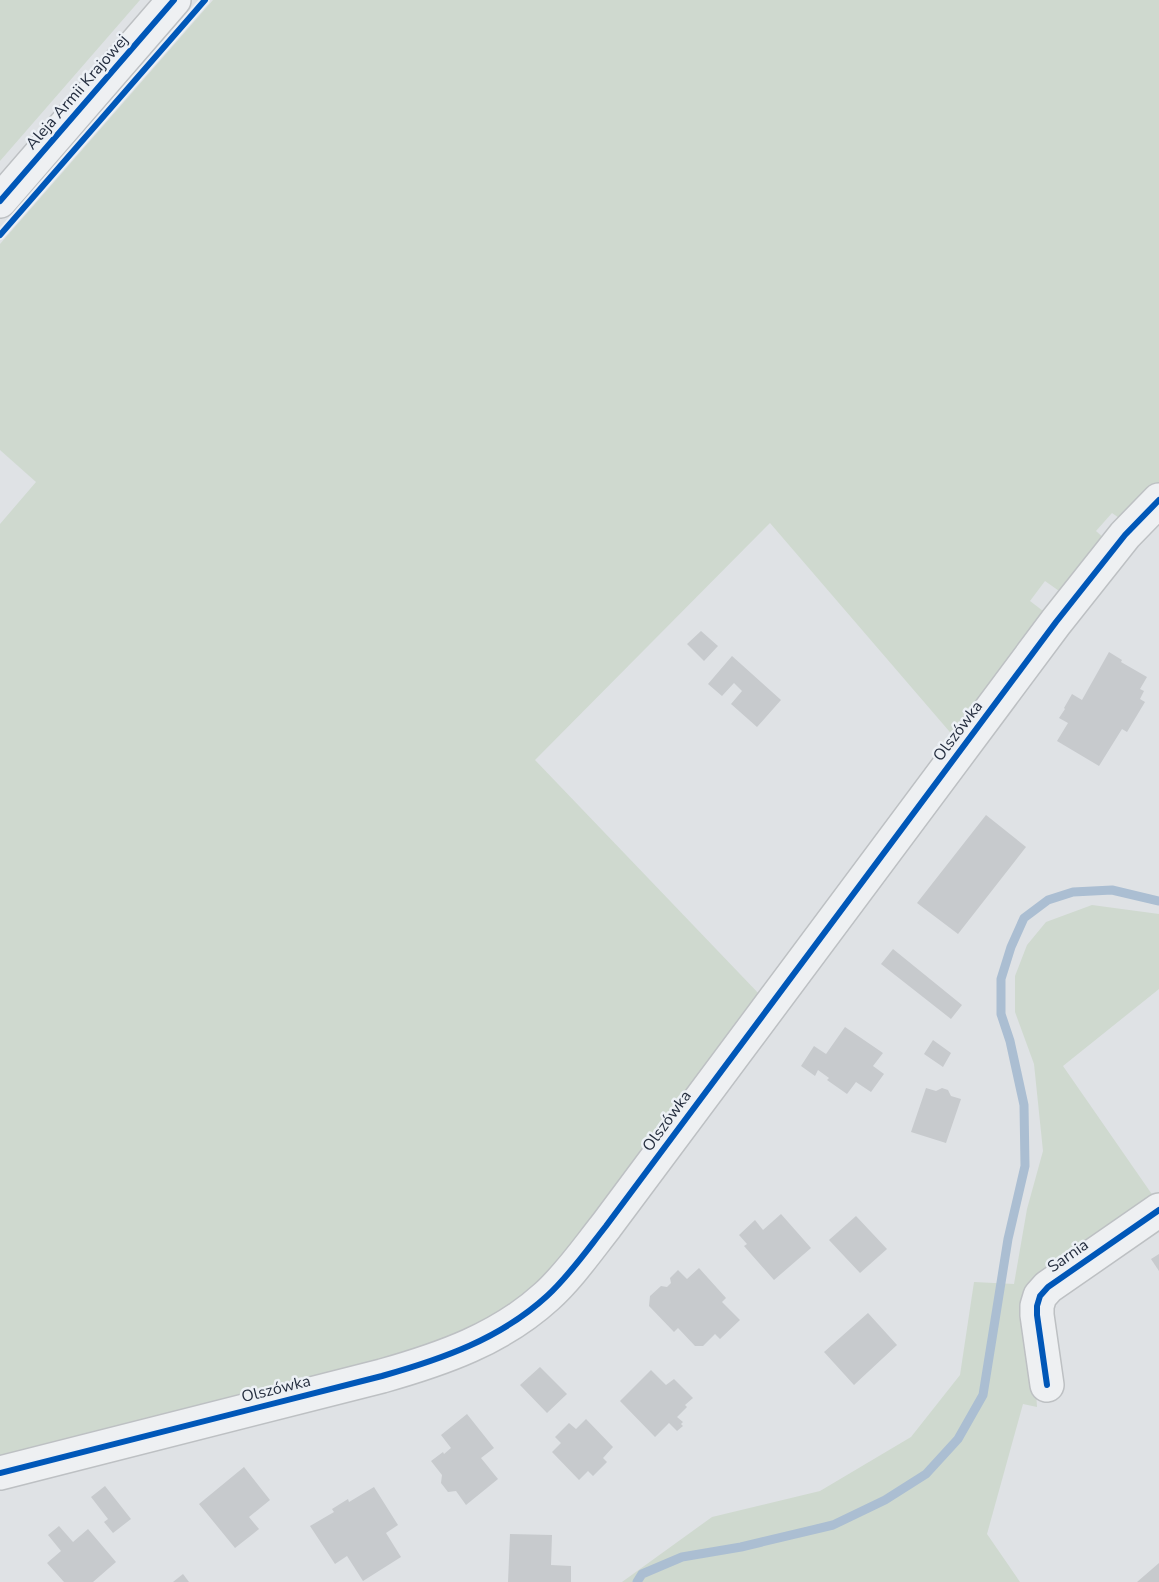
<svg xmlns="http://www.w3.org/2000/svg" width="1159" height="1582" font-family="'Nunito Sans',sans-serif">
  <style>
    .green { fill: #cfd9cf }
    .lines { fill: none; stroke-linecap: round; stroke-linejoin: round }
    .stream { stroke: #abbed2; stroke-width: 9 }
    .building { fill: #c7cacd }
    .minor-casing { stroke: #bdc0c3; stroke-width: 36 }
    .minor { stroke: #eef0f2; stroke-width: 33 }
    .cycleway-casing { stroke: #ecf0f5; stroke-width: 10 }
    .cycleway { stroke: #0057b8; stroke-width: 6 }
    .labels { text-anchor: middle; dominant-baseline: central; stroke-width: 5; stroke-linejoin: round; paint-order: stroke }
    .street-label { font-size: 16px; fill: #252e3f; stroke: #ecf0f5 }
  </style>
  <rect width="100%" height="100%" fill="#dfe2e5"/>
  <path class="green" d="M0 0H140L0 161Z
    M213 0H1159V482L1122 520 1112 513 1096 531 1105 539 1062 593 1045 581 1030 601 1047 614 955 738 770 523 535 760 762 997 540 1288 465 1340 0 1463V524L36 482 0 450V244Z
    M1092 905 1159 914V989L1063 1066 1158 1203 1031 1317 1037 1407 1023 1404 987 1534 1020 1582H622L712 1517 820 1491 911 1437 960 1375 974 1282 1014 1284 1027 1209 1043 1151 1034 1064 1015 1012V976L1027 945 1046 922Z"/>
  <g class="lines">
    <path class="stream" d="M637 1582 642 1574 682 1557 741 1547 833 1525 885 1500 926 1474 958 1439 983 1395 1008 1239 1025 1166 1024 1105 1010 1041 1001 1014V979L1011 947 1024 918 1048 900 1073 892 1112 890 1159 901"/>
  </g>
  <path class="building" d="M701 631 718 646 704 661 687 644Z
    M1109 652 1122 660 1121 662 1147 677 1140 689 1144 691 1140 699 1145 702 1127 732 1122 729 1099 766 1057 741 1068 723 1059 718 1065 709 1064 708 1072 694 1082 700Z
    M732 656 781 700 757 727 731 704 742 691 734 683 722 696 708 684Z
    M986 815 1026 847 958 934 917 903Z
    M893 949 962 1005 951 1019 881 964Z
    M845 1027 883 1053 873 1066 884 1074 871 1092 856 1082 847 1094 827 1080 829 1078 818 1070 815 1076 801 1066 814 1046 826 1054Z
    M933 1040 951 1053 943 1067 924 1054Z
    M926 1088 936 1091 942 1088 948 1090 951 1096 961 1099 946 1143 911 1132Z
    M781 1214 811 1248 774 1280 744 1246 747 1244 739 1235 755 1220 763 1230Z
    M856 1216 887 1249 860 1273 829 1240Z
    M1159 1254V1271L1151 1259Z
    M699 1268 726 1298 722 1302 740 1320 720 1339 715 1334 703 1346H695L678 1328 674 1332 649 1306 650 1296 661 1286 667 1287 671 1283 670 1278 678 1270 687 1279Z
    M868 1313 897 1345 854 1385 824 1352Z
    M540 1367 567 1394 547 1413 520 1385Z
    M651 1370 666 1385 674 1379 693 1398 685 1405 687 1407 677 1417 683 1422 681 1424 683 1426 677 1431 669 1423 655 1437 620 1401Z
    M467 1414 494 1448 481 1458 498 1479 466 1505 456 1491 448 1492 441 1483 442 1475 431 1461 443 1452 444 1454 451 1448 441 1435Z
    M586 1419 613 1447 603 1458 607 1462 593 1476 588 1471 579 1480 552 1452 561 1443 555 1437 569 1423 576 1429Z
    M244 1467 270 1500 249 1517 259 1529 235 1548 199 1504Z
    M105 1486 131 1519 113 1533 104 1522 108 1519 91 1497Z
    M374 1487 398 1525 386 1533 401 1557 363 1581 347 1556 335 1564 310 1526 334 1512 332 1509 348 1499 349 1502Z
    M59 1526 73 1542 88 1529 116 1562 93 1582H64L47 1563 61 1551 48 1535Z
    M510 1534 552 1535 551 1565 571 1566V1582H508Z
    M1159 1563V1582H1137Z
    M183 1574 189 1582H173Z"/>
  <g class="lines">
    <defs>
      <path id="minor" d="M0 201 174 0
        M1047 1385 1037 1315V1306L1040 1296 1048 1287 1159 1210
        M0 1473 382 1376C442 1359 500 1339 547 1296 569 1276 587 1250 606 1226L1056 622 1125 535 1159 500"/>
    </defs>
    <use href="#minor" class="minor-casing"/>
    <use href="#minor" class="minor"/>
    <defs>
      <path id="cycleway" d="M0 201 174 0
        M0 235 205 0
        M1047 1385 1037 1315V1306L1040 1296 1048 1287 1159 1210
        M0 1473 382 1376C442 1359 500 1339 547 1296 569 1276 587 1250 606 1226L1056 622 1125 535 1159 500"/>
    </defs>
    <use href="#cycleway" class="cycleway-casing"/>
    <use href="#cycleway" class="cycleway"/>
  </g>
  <g class="labels">
    <g class="street-label">
      <text transform="translate(77 92) rotate(-49)">Aleja Armii Krajowej</text>
      <text transform="translate(958 731) rotate(-53)">Olszówka</text>
      <text transform="translate(667 1121) rotate(-54)">Olszówka</text>
      <text transform="translate(1068 1256) rotate(-35)">Sarnia</text>
      <text transform="translate(276 1389) rotate(-14)">Olszówka</text>
    </g>
  </g>
</svg>
